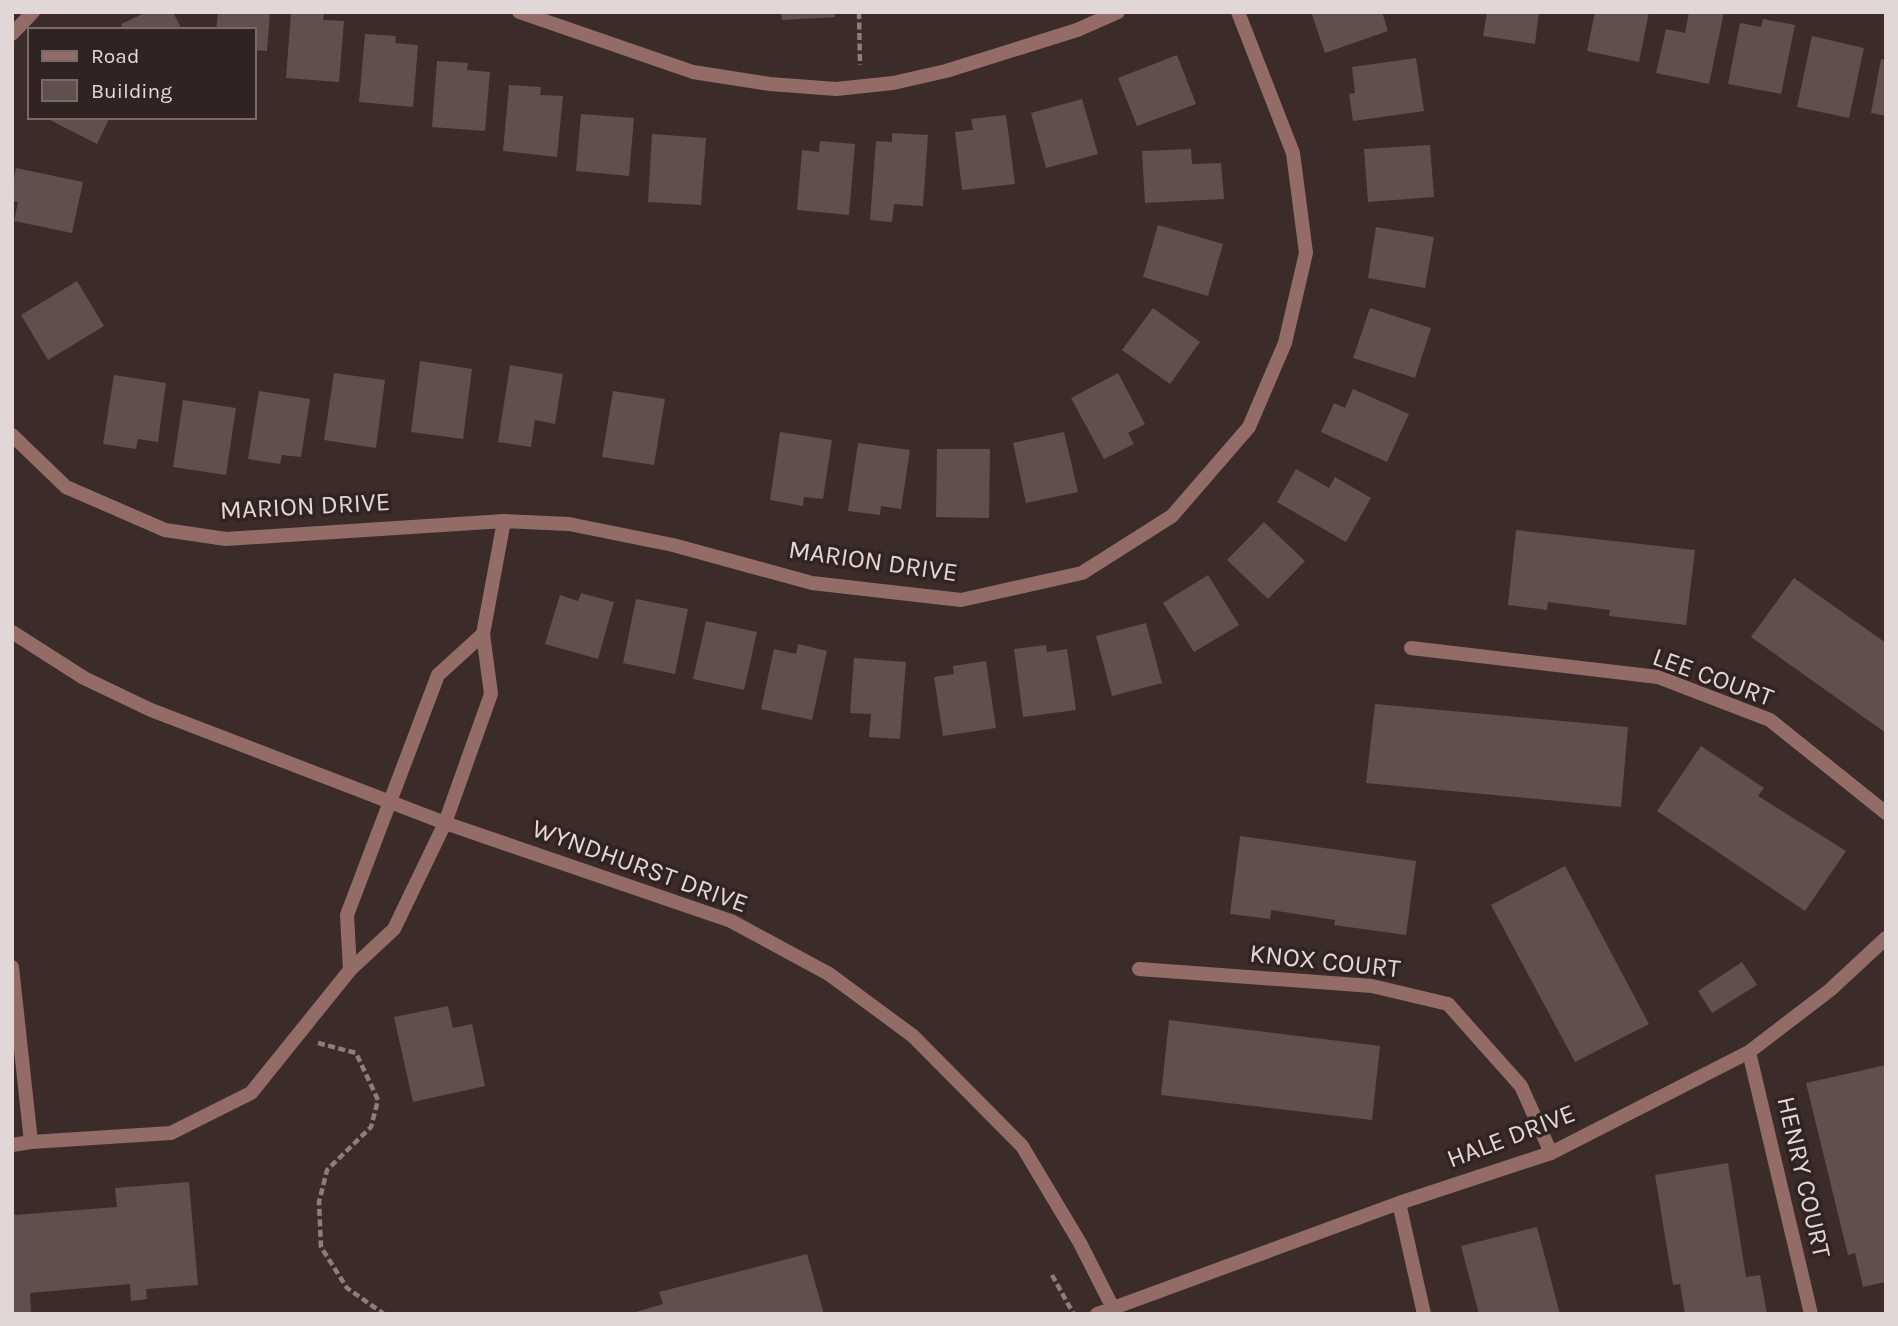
<svg xmlns="http://www.w3.org/2000/svg" width="1898" height="1326" font-family="Karla,sans-serif">
  <style>
    .building { fill: #5f4f4d }
    .lines { fill: none; stroke-linecap: round; stroke-linejoin: round }
    .path { stroke: #8b7e7d; stroke-width: 4.5; stroke-dasharray: 7 3.5; stroke-linecap: butt }
    .minor { stroke: #946c67; stroke-width: 14 }
    .labels { text-anchor: middle; dominant-baseline: central; stroke-width: 7; stroke-linejoin: round; paint-order: stroke }
    .street-label { font-size: 26px; fill: #e1d7d6; stroke: #312321 }
  </style>
  <rect width="100%" height="100%" fill="#3b2c2a"/>
  <path class="building" d="M147 12H173L182 30H123L121 24Z
    M218 12H270L267 51 254 50V30H216Z
    M291 12H324L323 20 344 21 339 82 286 78Z
    M781 12H834L835 17 782 20Z
    M1311 12H1382L1388 31 1325 53Z
    M1487 12H1539L1535 44 1483 36Z
    M1595 12H1649L1639 62 1587 51Z
    M1689 12H1724L1709 84 1656 73 1666 29 1685 33Z
    M1763 19 1795 25 1781 94 1728 84 1740 23 1761 27Z
    M365 34 396 36 395 43 418 45 413 107 359 102Z
    M1812 36 1864 48 1849 118 1797 107Z
    M1177 55 1196 104 1137 126 1118 78Z
    M1416 58 1424 111 1353 121 1349 94 1355 93 1352 67Z
    M1881 59 1886 60V116L1871 113Z
    M437 61 468 63 467 70 490 72 485 131 432 127Z
    M509 85 541 87 540 95 563 96 557 157 503 151Z
    M1082 99 1098 154 1046 168 1031 113Z
    M581 114 634 118 629 176 576 171Z
    M1006 115 1015 184 962 190 955 132 973 130 971 119Z
    M44 117H110L97 144Z
    M892 133 928 135 923 206 894 204 892 222 870 220 876 141 892 142Z
    M652 134 706 138 701 205 648 202Z
    M820 141 855 144 849 215 797 210 802 150 819 152Z
    M1430 145 1434 197 1368 202 1364 149Z
    M1191 149 1192 164 1221 163 1224 199 1145 203 1142 151Z
    M16 168 83 182 72 233 14 221 18 202 12 201V188Z
    M1158 225 1223 244 1208 296 1143 277Z
    M1376 227 1434 237 1425 288 1368 278Z
    M77 281 104 326 48 360 21 315Z
    M1153 308 1200 342 1170 384 1122 350Z
    M1370 308 1431 328 1415 378 1353 358Z
    M420 361 472 369 463 439 411 432Z
    M510 365 563 374 555 424 535 420 531 447 498 442Z
    M334 373 385 380 376 448 324 440Z
    M1118 373 1145 424 1128 433 1134 444 1104 459 1071 398Z
    M114 375 166 383 158 442 138 439 136 449 103 444Z
    M1353 389 1409 414 1387 462 1321 432 1334 403 1345 408Z
    M259 391 310 399 301 457 282 455 280 464 248 459Z
    M613 391 665 399 654 465 602 457Z
    M183 400 236 408 226 475 173 467Z
    M780 432 832 440 823 499 804 497 803 506 770 500Z
    M1064 432 1078 492 1026 503 1013 443Z
    M858 443 910 450 901 509 881 506 880 515 848 511Z
    M937 449H990L989 518 936 517Z
    M1296 469 1329 488 1335 477 1371 498 1346 542 1277 502Z
    M1264 522 1305 561 1268 599 1227 560Z
    M1516 530 1695 550 1686 625 1609 616 1610 610 1548 602 1547 610 1508 605Z
    M1208 575 1239 625 1194 652 1163 603Z
    M1794 578 1886 643V733L1751 637Z
    M581 593 614 602 598 659 545 644 560 595 578 601Z
    M636 599 688 609 675 674 623 663Z
    M706 621 757 632 744 690 693 679Z
    M1146 623 1162 683 1112 696 1096 636Z
    M798 644 827 651 812 720 761 709 774 649 796 654Z
    M1046 645 1047 652 1067 649 1076 710 1023 717 1014 649Z
    M854 658 906 662 900 739 869 737 871 714 850 713Z
    M986 661 996 728 943 736 934 677 954 674 953 666Z
    M1375 704 1628 727 1621 807 1366 783Z
    M1701 746 1764 788 1758 796 1846 851 1805 911 1657 811Z
    M1240 836 1416 861 1406 935 1334 925 1335 920 1271 910 1270 919 1230 914Z
    M1565 866 1649 1024 1575 1062 1491 905Z
    M1742 962 1757 985 1712 1013 1698 991Z
    M448 1006 453 1028 472 1024 485 1086 413 1102 394 1017Z
    M1169 1020 1380 1046 1372 1120 1161 1095Z
    M1886 1065V1282L1863 1287 1855 1253 1848 1255 1806 1083Z
    M1728 1163 1746 1277 1760 1275 1767 1314H1685L1680 1284 1673 1285 1655 1175Z
    M189 1182 198 1285 146 1289 147 1299 131 1301 130 1284 30 1293 31 1313 12 1314V1210L15 1215 117 1207 115 1188Z
    M1537 1227 1560 1314H1479L1461 1246Z
    M807 1254 824 1314H629L663 1304 659 1292Z"/>
  <g class="lines">
    <path class="path" d="M859 12 860 65
      M318 1043 356 1053 378 1100 371 1127 327 1170 319 1202 321 1247 347 1288 384 1314
      M1052 1275 1073 1313"/>
    <path class="minor" d="M519 12 693 72 770 84 836 89 893 83 946 71 1077 30 1118 12
      M12 34 33 12
      M12 435 66 487 165 530 226 539 504 521 569 524 673 545 812 583 961 600 1082 573 1172 516 1249 427 1285 343 1306 253 1293 153 1238 12
      M12 632 84 678 151 710 445 823 731 921 829 974 913 1036 1022 1146 1080 1243 1116 1314
      M483 634 491 694 445 823 394 929 350 970 347 915 438 675Z
      M483 634 504 521
      M1411 648 1658 677 1770 720 1886 813
      M12 967 31 1142 12 1145
      M1139 969 1372 986 1448 1004 1521 1086 1551 1153
      M1749 1052 1811 1314
      M31 1142 171 1133 251 1093 350 970
      M1399 1203 1424 1314
      M1097 1314 1399 1203 1551 1153 1749 1052 1830 990 1886 938"/>
  </g>
  <g class="labels">
    <g class="street-label">
      <text transform="translate(305 506) rotate(-3)">MARION DRIVE</text>
      <text transform="translate(873 561) rotate(8)">MARION DRIVE</text>
      <text transform="translate(1713 677) rotate(20)">LEE COURT</text>
      <text transform="translate(640 866) rotate(20)">WYNDHURST DRIVE</text>
      <text transform="translate(1325 961) rotate(6)">KNOX COURT</text>
      <text transform="translate(1511 1136) rotate(-21)">HALE DRIVE</text>
      <text transform="translate(1804 1177) rotate(77)">HENRY COURT</text>
    </g>
  </g>
  <rect width="1898" height="1326" fill="none" stroke="#e1d7d6" stroke-width="28"/>
  <rect x="28" y="28" width="228" height="91" fill="#312321" stroke="#776b69" stroke-width="2"/>
  <rect x="42" y="51" width="35" height="10" fill="#946c67" stroke="#776b69" stroke-width="2"/>
  <text x="91" y="63" font-size="21" fill="#e1d7d6">Road</text>
  <rect x="42" y="80" width="35" height="21" fill="#5f4f4d" stroke="#776b69" stroke-width="2"/>
  <text x="91" y="98" font-size="21" fill="#e1d7d6">Building</text>
</svg>
